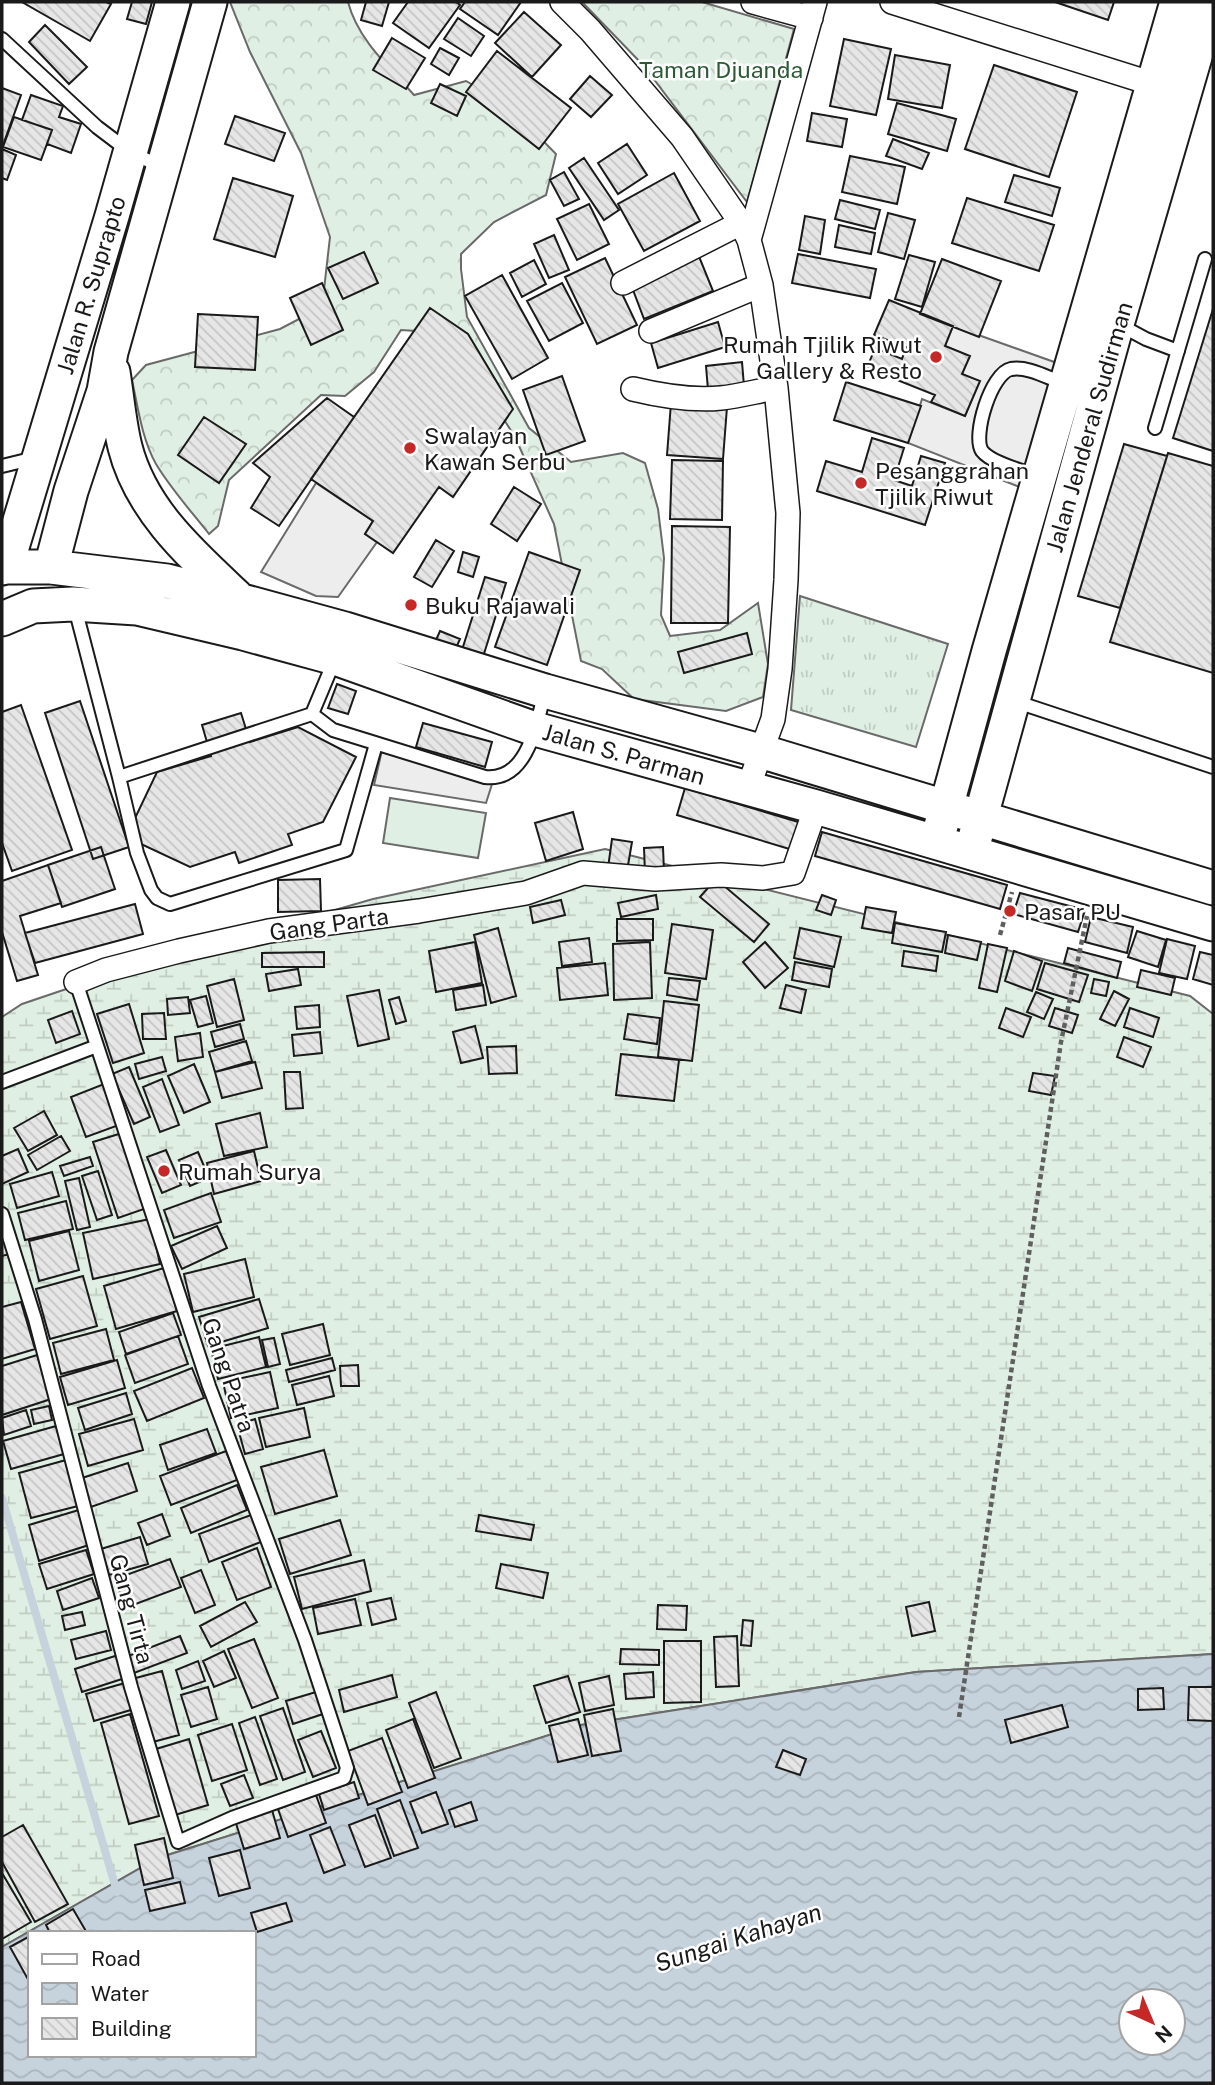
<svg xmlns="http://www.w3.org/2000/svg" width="1215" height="2085" font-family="'Public Sans',sans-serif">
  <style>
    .grass { fill: url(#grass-tufts); stroke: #6a6a6a; stroke-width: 2 }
    .forest { fill: url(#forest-crowns); stroke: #6a6a6a; stroke-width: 2 }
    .wetland { fill: url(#wetland-marsh); stroke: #6a6a6a; stroke-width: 2 }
    .garden { fill: #e0efe3; stroke: #6a6a6a; stroke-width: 2 }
    .parking { fill: #ededed; stroke: #6a6a6a; stroke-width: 2 }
    .water { fill: url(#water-waves); stroke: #6a6a6a; stroke-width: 2; fill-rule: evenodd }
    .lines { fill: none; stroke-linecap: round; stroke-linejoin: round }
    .stream { stroke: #c6d2dc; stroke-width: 8 }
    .building { fill: url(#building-back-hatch); stroke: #1a1a1a; stroke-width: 2 }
    .service-casing { stroke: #1a1a1a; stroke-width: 16 }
    .minor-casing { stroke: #1a1a1a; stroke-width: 26 }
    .secondary-casing { stroke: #1a1a1a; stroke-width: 37 }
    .path { stroke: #5f5f5f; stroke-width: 4.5; stroke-dasharray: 5 3.5; stroke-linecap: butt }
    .service { stroke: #fff; stroke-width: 12 }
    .minor { stroke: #fff; stroke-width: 23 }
    .secondary { stroke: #fff; stroke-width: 33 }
    .poi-dot { fill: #c62828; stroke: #fff; stroke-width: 2.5 }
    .labels { text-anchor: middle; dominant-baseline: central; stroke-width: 5; stroke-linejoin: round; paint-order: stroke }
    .park-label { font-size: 23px; fill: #2b5a34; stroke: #fff }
    .street-label { font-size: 23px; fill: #1a1a1a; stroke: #fff }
    .poi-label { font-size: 23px; fill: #1a1a1a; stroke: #fff; text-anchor: start }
    .water-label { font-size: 24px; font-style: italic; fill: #1a1a1a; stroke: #fff }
  </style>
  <defs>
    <pattern id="grass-tufts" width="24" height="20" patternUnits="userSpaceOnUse" patternTransform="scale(1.75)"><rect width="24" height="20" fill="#e0efe3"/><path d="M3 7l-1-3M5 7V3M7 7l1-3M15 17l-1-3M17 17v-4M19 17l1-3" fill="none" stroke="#c0ccc2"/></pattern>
    <pattern id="forest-crowns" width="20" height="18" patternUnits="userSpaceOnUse" patternTransform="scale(1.75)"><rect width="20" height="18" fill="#e0efe3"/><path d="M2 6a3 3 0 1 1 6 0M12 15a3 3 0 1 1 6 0" fill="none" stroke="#c0ccc2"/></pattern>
    <pattern id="wetland-marsh" width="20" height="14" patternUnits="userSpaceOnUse" patternTransform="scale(1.75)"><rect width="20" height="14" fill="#e0efe3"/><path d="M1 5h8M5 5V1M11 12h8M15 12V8" fill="none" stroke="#c0ccc2"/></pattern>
    <pattern id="water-waves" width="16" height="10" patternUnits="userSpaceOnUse" patternTransform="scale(1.75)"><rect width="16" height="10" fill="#c6d2dc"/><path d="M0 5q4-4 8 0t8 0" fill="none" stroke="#aab4bc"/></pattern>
    <pattern id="building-back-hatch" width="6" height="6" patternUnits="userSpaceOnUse" patternTransform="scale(1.75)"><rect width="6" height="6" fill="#e6e6e6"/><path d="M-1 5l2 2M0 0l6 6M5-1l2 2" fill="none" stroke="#c5c5c5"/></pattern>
  </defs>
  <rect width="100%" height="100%" fill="#fff"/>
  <path class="grass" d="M800 596 948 644 916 747 791 710Z"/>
  <path class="forest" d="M230 2H348C358 40 389 67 414 95L466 81 509 106 556 154 546 195 494 222 461 254V269L467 317 529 428 571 462 623 453 645 463 658 509 664 558 661 615 670 636 720 630 758 603 768 664 763 697 726 711 634 699 602 669 581 661 554 524 515 437 449 333 401 330 374 372 345 396 321 395 229 480 218 526 209 534C191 511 171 489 156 464 142 439 138 408 132 380L146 365 280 329 322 307 330 237 301 153 250 52Z
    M582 2H702L794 29 747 202 643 65Z"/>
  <path class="wetland" d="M605 849 1190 996 1213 1014V1654L916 1672 581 1725 158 1858 2 1947V1017L22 1004 229 934 269 929 373 899Z"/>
  <path class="garden" d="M390 798 486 813 478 858 383 843Z"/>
  <path class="parking" d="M953 326 1057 363 1022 488 908 443 922 399 965 416 979 382 962 374 969 356 945 346Z
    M316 483 373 521 365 534 377 542 338 597 316 596 261 572Z
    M383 746 494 778 486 803 374 785Z"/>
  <path class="water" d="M1213 1654V2083H2V1947L158 1858 581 1725 916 1672ZM30 1933H254V2055H30ZM1131 2001H1173V2043H1131Z"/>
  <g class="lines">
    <path class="stream" d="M2 1498 117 1892"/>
  </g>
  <path class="building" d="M22 2H106L111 4 90 41Z
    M132 2H152L146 24 127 19Z
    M366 2H389L382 26 361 20Z
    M408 2H456L460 5 429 48 393 23Z
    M465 2H521L498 35 460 9Z
    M1055 2H1114L1108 20Z
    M524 12 561 45 532 77 495 43Z
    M458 18 484 36 471 56 444 39Z
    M45 25 87 67 69 84 29 42Z
    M392 38 425 58 406 89 373 70Z
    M844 39 891 49 876 115 830 106Z
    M440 48 459 58 449 75 431 64Z
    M497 51 571 108 539 149 466 92Z
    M895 55 950 65 942 108 888 99Z
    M994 65 1077 92 1049 177 965 149Z
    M590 76 612 95 591 117 570 99Z
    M440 84 466 96 457 116 431 103Z
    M2 88 21 95 3 145 2 144Z
    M31 95 63 106 59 117 81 124 71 153 47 144 52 130 22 120Z
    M897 103 956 119 947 151 888 134Z
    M812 113 847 119 842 147 807 141Z
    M235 116 285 133 274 161 225 144Z
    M14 117 52 130 41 160 3 147Z
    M893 139 929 153 922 169 886 156Z
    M627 144 647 175 618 194 598 163Z
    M2 149 16 155 7 180 2 178Z
    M850 156 905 167 897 204 842 192Z
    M584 158 619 210 604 220 569 168Z
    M564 172 579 199 564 206 550 180Z
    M674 173 700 221 644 251 618 204Z
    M1014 175 1060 188 1052 216 1005 202Z
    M233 178 293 196 275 257 214 239Z
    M967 198 1054 225 1039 271 952 243Z
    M840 200 880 210 875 229 835 219Z
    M589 204 609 244 577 260 557 219Z
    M888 213 915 220 904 259 878 252Z
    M805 216 825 220 820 254 799 250Z
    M839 225 875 233 871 254 835 247Z
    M554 235 569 270 549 278 534 244Z
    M364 252 378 283 343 299 328 268Z
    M698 254 713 291 644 319 630 282Z
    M798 254 876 269 870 298 792 283Z
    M909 255 935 262 922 307 895 299Z
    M605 258 637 325 597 344 565 277Z
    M942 259 1001 281 979 337 920 314Z
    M534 260 546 284 522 297 510 273Z
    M502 275 548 358 512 379 465 296Z
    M322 283 343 330 311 345 290 298Z
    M562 283 583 323 549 341 527 301Z
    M889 300 953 326 945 346 970 356 962 374 980 381 965 416 931 402 935 395 867 368 875 348 902 359 906 347 874 335Z
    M430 308 468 334 513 409 453 497 439 487 393 553 365 534 373 521 311 479Z
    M1213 309V451L1173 438Z
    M198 314 258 317 255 370 195 367Z
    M718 322 725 347 658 368 651 343Z
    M742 362 744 386 708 390 706 366Z
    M562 376 585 441 546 455 523 390Z
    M846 382 921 406 908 443 834 420Z
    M327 398 354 417 279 526 251 508 270 477 253 463Z
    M671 403 727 407 723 459 667 455Z
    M204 417 246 444 219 483 178 455Z
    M872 438 904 448 894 480 912 486 921 456 945 463 925 525 817 491 826 461 862 472Z
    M1124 444 1167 456 1120 608 1078 596Z
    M1168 453 1213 466V673L1110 642Z
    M672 460 723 461 722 520 670 519Z
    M514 487 541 504 517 541 491 524Z
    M672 526 730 527 728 623H671Z
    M436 540 454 551 432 587 414 577Z
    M463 552 479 557 473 577 458 572Z
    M529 552 580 570 547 665 495 647Z
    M485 577 506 583 483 657 462 650Z
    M440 631 460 639 452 657 432 649Z
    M747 633 752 654 684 673 678 652Z
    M337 684 356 691 348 714 328 708Z
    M80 701 129 847 93 859 45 713Z
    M21 705 72 850 12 871 2 843V712Z
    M241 713 250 742 298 727 356 757 323 822 288 834 292 845 239 863 235 852 190 867 126 837 157 772 211 756 202 725Z
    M423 723 492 742 485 767 416 747Z
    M685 788 805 824 796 851 677 815Z
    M573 812 583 849 546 861 535 823Z
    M822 832 1007 885 1000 909 815 856Z
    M612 839 632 842 627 871 608 868Z
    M101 847 115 889 62 907 48 865Z
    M663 847 664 872 645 873 644 848Z
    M48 865 61 903 20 916 38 975 17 981 2 932V881Z
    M320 879 321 911 278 912V880Z
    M716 879 769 924 754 942 700 897Z
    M1020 893 1085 910 1078 932 1013 914Z
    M656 895 658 909 621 917 618 903Z
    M822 895 836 900 831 915 816 910Z
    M561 900 565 915 533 923 530 907Z
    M135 904 143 934 35 963 25 933Z
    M866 907 896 912 892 933 862 928Z
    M1091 917 1133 927 1127 953 1085 942Z
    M617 919H653V940L617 941Z
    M895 923 946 932 942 952 892 943Z
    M672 924 713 930 706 979 665 973Z
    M498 928 516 996 491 1003 474 935Z
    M800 928 841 937 834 967 794 958Z
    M1137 931 1166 940 1158 967 1128 957Z
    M948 935 981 942 977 960 945 953Z
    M589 938 592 962 562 966 559 942Z
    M1167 939 1195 946 1187 979 1159 973Z
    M475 942 482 983 436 992 429 951Z
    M650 942 652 998 614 1000 613 944Z
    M765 942 788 968 765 988 743 962Z
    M988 944 1007 948 997 992 979 988Z
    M1068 948 1121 962 1117 978 1064 963Z
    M904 951 938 956 936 971 902 966Z
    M1014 951 1042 961 1032 991 1005 981Z
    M324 952V967H262V953Z
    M1200 952 1213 955V985L1193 979Z
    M795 962 832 969 829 987 792 980Z
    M605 963 608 995 560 1000 557 968Z
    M1045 963 1088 975 1079 1002 1037 989Z
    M298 969 301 985 269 991 266 974Z
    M1141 970 1175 978 1171 995 1137 987Z
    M669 978 700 981 697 1000 667 995Z
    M234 979 244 1020 217 1027 207 986Z
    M1094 979 1109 982 1106 996 1091 993Z
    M483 985 486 1005 456 1010 453 990Z
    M786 985 806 990 801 1013 780 1008Z
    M379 990 389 1039 358 1046 347 996Z
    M1114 991 1129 999 1115 1026 1100 1019Z
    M1036 992 1053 999 1044 1019 1027 1012Z
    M206 996 213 1023 198 1027 190 1000Z
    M188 997 190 1013 168 1015 167 999Z
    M399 997 406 1021 396 1024 389 1000Z
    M664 1001 699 1005 692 1061 658 1057Z
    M129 1004 144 1053 113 1063 97 1014Z
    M319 1005 320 1027 297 1029 295 1007Z
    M1006 1008 1031 1017 1023 1037 999 1028Z
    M1055 1008 1078 1015 1072 1033 1049 1026Z
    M1130 1008 1159 1018 1153 1037 1124 1027Z
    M72 1011 80 1034 56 1043 48 1020Z
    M164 1013 166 1039H143L142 1014Z
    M628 1014 660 1018 657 1044 624 1039Z
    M240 1024 244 1039 215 1047 211 1032Z
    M475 1026 483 1058 461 1063 453 1032Z
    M320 1032 322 1053 294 1056 292 1035Z
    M200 1033 203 1057 178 1061 175 1037Z
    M1124 1037 1151 1047 1143 1067 1117 1057Z
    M246 1041 252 1061 215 1072 209 1052Z
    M516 1046 517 1073 489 1074 487 1047Z
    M621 1054 679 1060 674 1101 616 1095Z
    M162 1057 166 1071 139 1079 135 1064Z
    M255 1062 262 1088 222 1098 215 1072Z
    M194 1064 210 1102 184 1113 168 1076Z
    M129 1067 150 1117 134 1124 112 1074Z
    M284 1072H300L303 1108 286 1109Z
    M1033 1073 1055 1076 1051 1095 1029 1091Z
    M162 1079 179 1125 160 1132 143 1087Z
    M104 1084 119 1125 86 1137 71 1097Z
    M44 1111 57 1135 28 1151 14 1128Z
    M260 1113 267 1147 224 1156 216 1124Z
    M122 1133 147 1208 118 1218 93 1142Z
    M61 1136 70 1151 37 1170 28 1155Z
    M18 1149 28 1172 2 1184V1156Z
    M166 1150 181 1185 162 1193 147 1157Z
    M254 1151 261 1181 214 1194 207 1163Z
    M198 1152 209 1178 190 1186 179 1160Z
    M90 1157 93 1166 64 1176 60 1166Z
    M98 1171 112 1215 97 1220 82 1176Z
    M52 1172 59 1196 17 1208 10 1184Z
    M79 1178 90 1227 77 1230 65 1181Z
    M211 1193 221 1222 174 1238 164 1210Z
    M66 1201 73 1229 25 1240 18 1213Z
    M150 1219 160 1264 93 1279 83 1233Z
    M217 1226 227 1248 182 1269 171 1246Z
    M2 1228 10 1254 2 1256Z
    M69 1231 79 1270 39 1281 29 1241Z
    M245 1259 254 1297 193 1312 184 1274Z
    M164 1268 177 1311 116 1329 104 1286Z
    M83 1276 97 1326 50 1339 36 1289Z
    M259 1299 268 1328 208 1346 199 1317Z
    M21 1302 35 1349 2 1359V1307Z
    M173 1313 181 1335 126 1354 119 1332Z
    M323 1324 330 1355 290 1365 282 1334Z
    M106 1329 114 1360 61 1374 53 1343Z
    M178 1336 188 1364 135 1383 125 1355Z
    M259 1337 266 1367 218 1379 211 1349Z
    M274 1338 280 1364 268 1367 262 1340Z
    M37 1355 51 1399 2 1415V1366Z
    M332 1358 335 1370 289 1382 286 1370Z
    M117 1360 125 1388 68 1405 60 1377Z
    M358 1365 359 1386H341L340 1366Z
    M192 1368 204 1398 147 1421 134 1391Z
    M270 1372 278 1408 231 1418 223 1382Z
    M329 1376 334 1396 297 1405 292 1385Z
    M126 1393 132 1414 85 1430 78 1408Z
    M49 1406 52 1420 34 1424 31 1410Z
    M304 1408 310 1437 266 1447 259 1418Z
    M26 1410 31 1426 4 1435 2 1418Z
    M134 1419 143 1450 88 1466 79 1434Z
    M255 1419 263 1449 245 1454 237 1425Z
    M56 1426 64 1454 11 1469 3 1441Z
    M207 1429 216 1453 168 1470 160 1445Z
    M324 1450 337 1496 275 1514 261 1467Z
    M226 1451 237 1480 171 1505 160 1476Z
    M66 1460 78 1506 31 1518 19 1473Z
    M128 1463 137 1491 88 1508 79 1479Z
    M237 1485 247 1510 191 1533 181 1508Z
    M82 1509 92 1544 39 1561 29 1525Z
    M162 1514 170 1536 147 1545 138 1523Z
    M251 1515 261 1542 209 1562 199 1534Z
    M479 1515 534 1525 531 1540 476 1531Z
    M340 1520 351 1555 290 1574 279 1539Z
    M140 1537 148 1564 109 1575 101 1549Z
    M257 1548 271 1587 237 1600 222 1562Z
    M86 1550 94 1574 47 1589 39 1564Z
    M170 1559 181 1587 125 1608 115 1579Z
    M364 1560 371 1591 302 1609 294 1577Z
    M501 1564 548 1573 543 1598 496 1588Z
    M201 1570 215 1605 195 1613 181 1578Z
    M92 1578 99 1598 63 1610 57 1591Z
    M391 1598 396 1619 372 1625 367 1603Z
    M355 1599 361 1625 318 1634 313 1608Z
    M245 1602 257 1622 211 1647 200 1626Z
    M929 1602 935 1631 912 1636 906 1607Z
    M658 1605 687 1606 686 1630 657 1629Z
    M82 1612 85 1625 65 1630 62 1616Z
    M743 1620 753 1621 751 1646 741 1645Z
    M106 1631 111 1650 76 1659 71 1640Z
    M180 1636 187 1653 134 1673 128 1656Z
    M737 1636 739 1686 716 1687 714 1637Z
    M254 1639 278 1698 252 1708 228 1649Z
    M664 1641H701V1702L664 1703Z
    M621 1649 659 1650V1665L620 1664Z
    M224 1651 236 1678 214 1687 203 1661Z
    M118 1655 125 1678 82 1692 75 1669Z
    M198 1661 205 1681 182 1689 176 1670Z
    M162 1671 179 1735 149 1743 132 1679Z
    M653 1672 654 1697 626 1699 624 1674Z
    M392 1675 397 1697 344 1712 339 1690Z
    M568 1676 580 1712 546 1723 534 1686Z
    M609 1676 614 1705 585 1711 579 1683Z
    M125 1683 134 1709 94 1721 86 1694Z
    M208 1687 217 1719 191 1727 181 1695Z
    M1189 1687H1213V1721L1188 1720Z
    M1163 1688 1164 1709 1138 1710V1689Z
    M316 1692 323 1714 293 1724 286 1701Z
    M436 1692 461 1758 434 1768 409 1703Z
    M1062 1705 1068 1727 1011 1743 1005 1720Z
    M283 1708 305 1772 283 1780 260 1716Z
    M613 1709 621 1751 592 1756 584 1715Z
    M130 1714 159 1816 129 1824 101 1723Z
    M255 1717 277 1779 260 1785 239 1723Z
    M413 1719 435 1778 408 1788 386 1730Z
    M578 1719 588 1755 558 1762 549 1726Z
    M232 1724 247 1770 212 1781 198 1735Z
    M321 1731 336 1768 313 1777 298 1740Z
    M382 1738 402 1792 368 1805 348 1751Z
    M189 1739 208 1805 175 1815 156 1749Z
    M783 1750 806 1759 800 1775 776 1767Z
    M244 1775 253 1798 230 1806 221 1784Z
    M354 1782 359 1798 324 1810 319 1794Z
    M436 1792 448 1824 422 1833 410 1802Z
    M316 1795 326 1823 288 1837 278 1809Z
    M400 1800 418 1848 394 1856 377 1809Z
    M471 1802 477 1820 455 1827 449 1810Z
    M272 1810 280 1838 244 1849 235 1820Z
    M375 1815 391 1858 365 1867 349 1825Z
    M23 1825 68 1904 35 1922 2 1862V1837Z
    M330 1827 345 1865 324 1873 310 1835Z
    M164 1838 173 1878 144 1885 135 1845Z
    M240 1850 250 1888 219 1896 209 1858Z
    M2 1873 31 1922 2 1939Z
    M180 1882 185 1903 150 1911 145 1890Z
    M286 1903 292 1921 257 1932 251 1913Z
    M73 1909 87 1933H50L46 1925Z
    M30 1936V1983L10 1947Z"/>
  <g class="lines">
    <defs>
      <path id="service" d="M2 39 97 127 130 152 162 167
        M1118 324 1146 339 1178 351
        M1155 428 1205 259
        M2 466 35 458
        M1037 476C1023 471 991 463 982 451 972 436 991 373 1011 369 1028 366 1048 378 1063 383
        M74 604 119 777 312 714 335 659
        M1014 701 1213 767
        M312 714 333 730 485 777C528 782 537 722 545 691
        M119 777 137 853 151 890 157 898 170 904 346 850 376 744
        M2 1082 97 1046
        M2 1214 35 1319 131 1687 178 1842 232 1818 344 1778 347 1768 305 1640 209 1386 76 982"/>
      <path id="minor" d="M562 2 590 30 682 137 741 223 749 240 761 285 776 388 788 513 786 580 780 669 773 719 748 788
        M753 2 811 18
        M892 2 1166 88
        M749 240 815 2
        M623 283 741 223
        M651 331 761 285
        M633 389C662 396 691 401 721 398 739 396 758 391 776 388
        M76 982 106 970 179 951 269 931 419 911 526 893 583 873 655 879 721 875 763 878 793 873 816 807"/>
      <path id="secondary" d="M113 372C117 397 119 423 125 447 141 510 191 554 236 596
        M6 567 112 216 173 2
        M51 567 71 491 104 391 111 352 210 2
        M2 568 6 567H51L167 581 202 590 345 629 545 691 760 751 1213 888
        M2 619 33 606 73 604 137 608 243 633 335 658 535 729 816 807 1213 924
        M941 826 989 651 1177 2
        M975 838 1117 324 1211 2"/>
    </defs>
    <use href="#service" class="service-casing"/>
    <use href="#minor" class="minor-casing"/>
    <use href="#secondary" class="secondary-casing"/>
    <path class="path" d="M1000 935 1012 892
      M959 1717 1061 1042 1087 916"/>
    <use href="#service" class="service"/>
    <use href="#minor" class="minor"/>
    <use href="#secondary" class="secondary"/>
  </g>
  <g class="poi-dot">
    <circle cx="936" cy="357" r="7"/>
    <circle cx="410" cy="448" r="7"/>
    <circle cx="861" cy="483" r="7"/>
    <circle cx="411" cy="605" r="7"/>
    <circle cx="1010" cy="911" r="7"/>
    <circle cx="164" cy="1171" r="7"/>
  </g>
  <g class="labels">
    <g class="park-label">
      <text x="721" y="69">Taman Djuanda</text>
    </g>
    <g class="street-label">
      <text transform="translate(91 285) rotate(-73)">Jalan R. Suprapto</text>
      <text transform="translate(1089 427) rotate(-74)">Jalan Jenderal Sudirman</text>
      <text transform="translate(624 754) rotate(16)">Jalan S. Parman</text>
      <text transform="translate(329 924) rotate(-8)">Gang Parta</text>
      <text transform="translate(229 1375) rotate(71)">Gang Patra</text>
      <text transform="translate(132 1609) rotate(75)">Gang Tirta</text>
    </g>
    <g class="poi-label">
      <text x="922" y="344" text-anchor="end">Rumah Tjilik Riwut<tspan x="922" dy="26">Gallery &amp; Resto</tspan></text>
      <text x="424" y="435">Swalayan<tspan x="424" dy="26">Kawan Serbu</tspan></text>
      <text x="875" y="470">Pesanggrahan<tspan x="875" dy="26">Tjilik Riwut</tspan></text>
      <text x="425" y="605">Buku Rajawali</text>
      <text x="1024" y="911">Pasar PU</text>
      <text x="178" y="1171">Rumah Surya</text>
    </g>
    <g class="water-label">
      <text transform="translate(738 1937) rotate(-18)">Sungai Kahayan</text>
    </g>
  </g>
  <rect width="1215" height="2085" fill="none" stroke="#1a1a1a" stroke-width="7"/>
  <rect x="28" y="1931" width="228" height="126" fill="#ffffff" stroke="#a3a3a3" stroke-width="2"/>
  <rect x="42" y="1954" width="35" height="10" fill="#ffffff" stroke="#a3a3a3" stroke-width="2"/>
  <text x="91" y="1966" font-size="21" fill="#1a1a1a">Road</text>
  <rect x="42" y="1983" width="35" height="21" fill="url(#water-waves)" stroke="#a3a3a3" stroke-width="2"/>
  <text x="91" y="2001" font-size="21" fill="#1a1a1a">Water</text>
  <rect x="42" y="2018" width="35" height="21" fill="url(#building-back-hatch)" stroke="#a3a3a3" stroke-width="2"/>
  <text x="91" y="2036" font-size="21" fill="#1a1a1a">Building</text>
  <g transform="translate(1152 2022) rotate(136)"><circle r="33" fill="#ffffff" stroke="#a3a3a3" stroke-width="2"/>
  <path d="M0-5L12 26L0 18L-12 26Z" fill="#c62828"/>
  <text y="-10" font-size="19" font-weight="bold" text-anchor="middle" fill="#1a1a1a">N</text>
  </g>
</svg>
